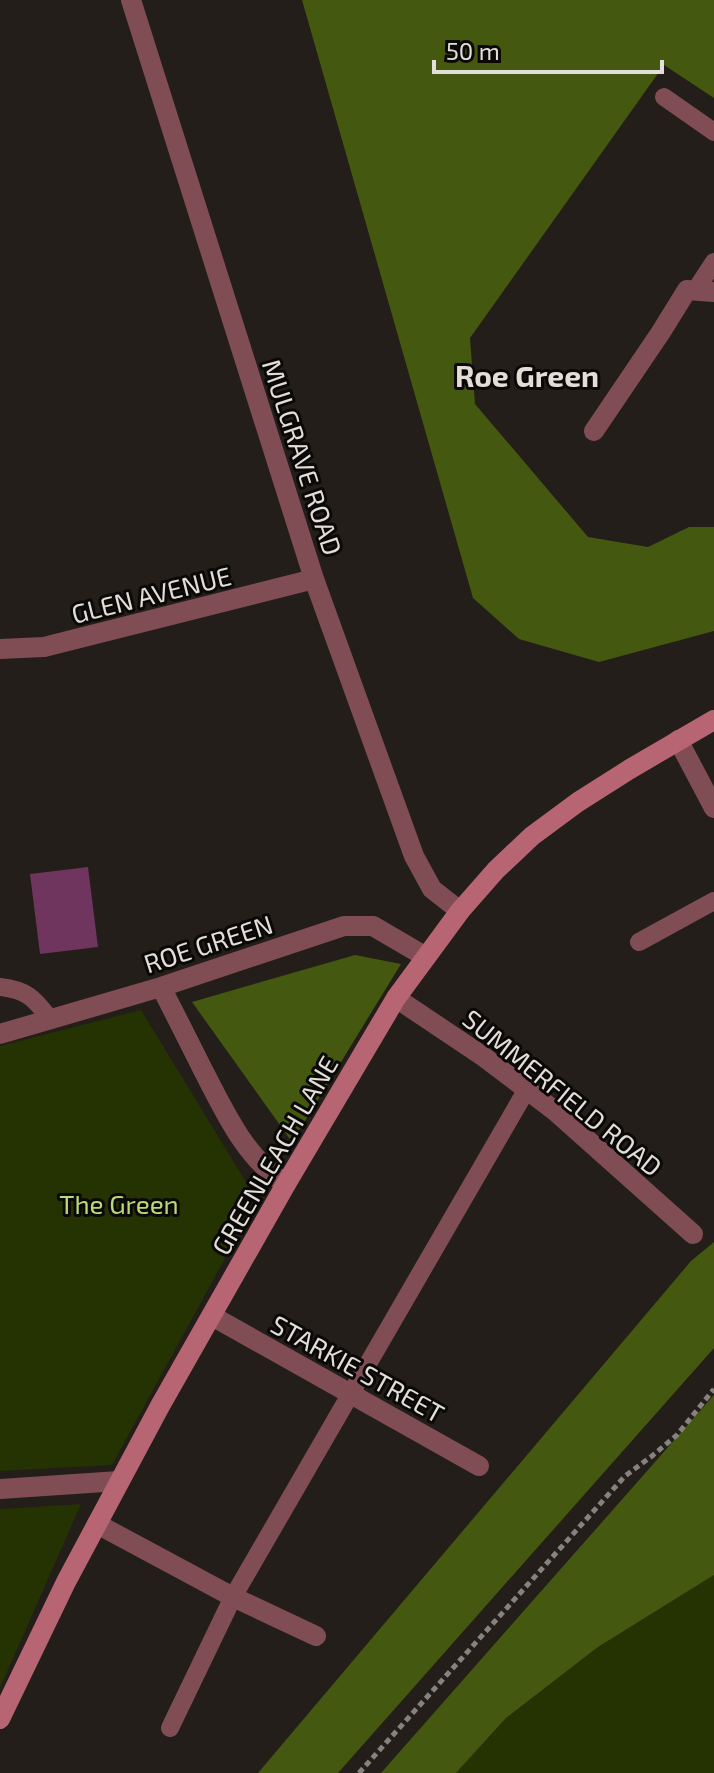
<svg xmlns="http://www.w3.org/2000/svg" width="714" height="1773" font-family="'Exo 2',sans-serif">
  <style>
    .green { fill: #253202 }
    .forest { fill: #45580f }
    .building { fill: #6f355e }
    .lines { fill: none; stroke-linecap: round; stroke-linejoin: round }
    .path { stroke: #86827d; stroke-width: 5; stroke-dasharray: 6 4; stroke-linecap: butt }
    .lane { stroke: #814d55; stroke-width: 18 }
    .street { stroke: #814d55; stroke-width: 20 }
    .secondary { stroke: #b86573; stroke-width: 20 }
    .labels { text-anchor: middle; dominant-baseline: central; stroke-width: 6; stroke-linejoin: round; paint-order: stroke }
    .street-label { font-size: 26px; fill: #e2deda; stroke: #0b0907 }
    .park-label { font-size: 26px; fill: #b9d877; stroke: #0b0907 }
    .quarter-label { font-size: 30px; font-weight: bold; fill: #e4ddd6; stroke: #0b0907 }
  </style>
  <rect width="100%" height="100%" fill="#231e19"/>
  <path class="green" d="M141 1010 257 1200 112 1465 0 1471V1046Z
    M81 1504 0 1688V1509Z
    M714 1575V1773H456L506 1718 598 1647Z"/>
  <path class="forest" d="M302 0H714V98L664 65 470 338 475 404 588 537 648 547 689 527H714V631L599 662 519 639 473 598Z
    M355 955 401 964 292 1142 192 1002Z
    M714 1242V1348L338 1773H258L691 1261Z
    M714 1395V1575L598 1647 506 1718 456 1773H381Z"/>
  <path class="building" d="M88 867 98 947 40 954 30 874Z"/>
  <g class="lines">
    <path class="path" d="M359 1773 625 1476 652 1456 677 1435 714 1389"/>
    <path class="lane" d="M664 97 714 132
      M695 291 714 262
      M639 942 714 901
      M0 987C27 990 34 998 50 1019
      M170 1728 233 1597 527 1089"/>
    <path class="street" d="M131 0 314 579 414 856 432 889 460 911
      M594 431 661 332 687 290 714 292
      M0 649 44 647 314 579
      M678 740 714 808
      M161 987C175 1014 189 1042 203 1070 225 1112 245 1158 286 1184
      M396 998 484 1057 555 1111 693 1234
      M0 1034 161 987 344 926H373L426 957
      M212 1316 479 1466
      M0 1489 119 1481
      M97 1524 233 1597 316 1636"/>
    <path class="secondary" d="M0 1719 66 1582 160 1406 286 1184 396 998 460 911 496 870 532 836 578 802 630 769 714 720"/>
  </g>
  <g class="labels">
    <g class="street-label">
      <text transform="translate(303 457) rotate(72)">MULGRAVE ROAD</text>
      <text transform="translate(151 594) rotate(-14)">GLEN AVENUE</text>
      <text transform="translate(208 943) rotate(-18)">ROE GREEN</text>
      <text transform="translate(563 1092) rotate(39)">SUMMERFIELD ROAD</text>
      <text transform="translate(274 1155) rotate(-60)">GREENLEACH LANE</text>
      <text transform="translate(358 1368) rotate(29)">STARKIE STREET</text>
    </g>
    <g class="park-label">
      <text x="119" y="1203">The Green</text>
    </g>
    <g class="quarter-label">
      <text x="527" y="375">Roe Green</text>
    </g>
  </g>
  <path d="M434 60v12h228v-12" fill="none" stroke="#e2deda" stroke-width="4"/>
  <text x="446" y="60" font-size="24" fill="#e2deda" stroke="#0b0907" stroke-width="6" paint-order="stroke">50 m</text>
</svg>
